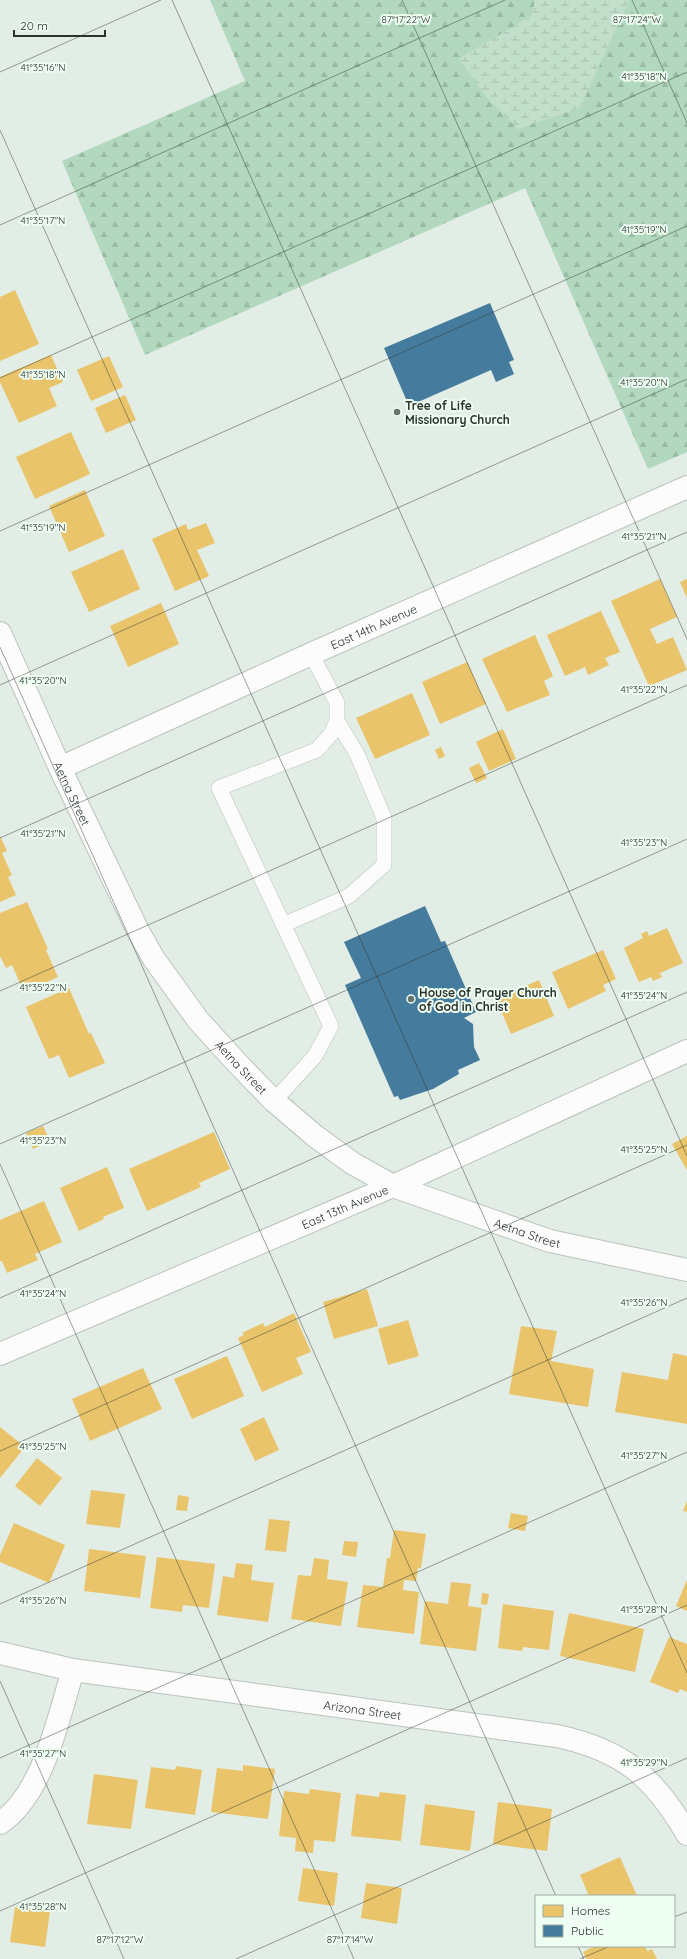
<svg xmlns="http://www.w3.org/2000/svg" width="687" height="1959" font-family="Quicksand,sans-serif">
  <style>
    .forest { fill: url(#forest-firs) }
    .wetland { fill: url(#wetland-marsh) }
    .homes { fill: #e9c46a }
    .public { fill: #457b9d }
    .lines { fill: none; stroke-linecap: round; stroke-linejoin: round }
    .service-casing { stroke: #bac3bd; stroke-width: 16 }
    .minor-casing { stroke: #bac3bd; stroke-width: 24 }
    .tertiary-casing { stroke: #bac3bd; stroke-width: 24 }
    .service { stroke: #fbfcfb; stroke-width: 15 }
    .minor { stroke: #fbfcfb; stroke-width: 22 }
    .tertiary { stroke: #fbfcfb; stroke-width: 22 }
    .ticks { fill: none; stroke: #2a322c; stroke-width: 1; stroke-opacity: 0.45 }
    .poi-dot { fill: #6a736d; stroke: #eefef2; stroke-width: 1.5 }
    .labels { text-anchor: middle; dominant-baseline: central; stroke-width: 4; stroke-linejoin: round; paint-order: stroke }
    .poi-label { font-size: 12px; font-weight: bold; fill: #2a322c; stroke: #eefef2; text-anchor: start }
    .street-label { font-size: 12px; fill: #2a322c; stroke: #eefef2 }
    .ticks-label { font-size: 10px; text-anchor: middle; fill: #2a322c; stroke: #eefef2; stroke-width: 4; stroke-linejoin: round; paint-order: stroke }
  </style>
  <defs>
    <pattern id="forest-firs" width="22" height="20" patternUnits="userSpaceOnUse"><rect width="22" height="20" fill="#b2d9bf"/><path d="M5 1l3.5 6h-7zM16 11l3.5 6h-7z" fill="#99bba4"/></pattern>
    <pattern id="wetland-marsh" width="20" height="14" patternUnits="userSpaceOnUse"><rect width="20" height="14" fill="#c2dfcb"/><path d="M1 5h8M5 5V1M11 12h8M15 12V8" fill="none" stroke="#a7c0ae"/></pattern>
  </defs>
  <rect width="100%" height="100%" fill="#e2ede5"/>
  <path class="forest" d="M210 0H535L532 16 459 59 626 4 629 0H687V452L648 469 525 188 145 355 62 161 245 81Z"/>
  <path class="wetland" d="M535 0H629L580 108 518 129 487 98 459 59 532 16Z"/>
  <path class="homes" d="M15 290 39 344 0 361V297Z
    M51 355 63 382 49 388 57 406 19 423 0 382V377Z
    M109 356 123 387 91 401 77 370Z
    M125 395 136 420 106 433 95 408Z
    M71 432 90 474 35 499 16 457Z
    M85 490 105 536 69 552 49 506Z
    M206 523 215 543 197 550 209 576 175 591 152 539 186 524 188 530Z
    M123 549 140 589 89 612 71 572Z
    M660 579 677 617 650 629 657 644 673 637 687 670 649 686 611 601Z
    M687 579V598L680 582Z
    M161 603 179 644 128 667 110 626Z
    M601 611 620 652 605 658 609 665 588 675 585 667 565 676 547 635Z
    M535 635 553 676 544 681 550 695 507 712 482 659Z
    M467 662 486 704 440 724 422 682Z
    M412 693 430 735 375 759 356 718Z
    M503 729 516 759 489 771 476 742Z
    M441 747 445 756 439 759 435 750Z
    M479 763 487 778 476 783 469 768Z
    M0 836 7 851 2 853 12 875 8 877 16 895 0 902Z
    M27 902 48 949 46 950 58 977 24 992 12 965 6 968 0 956V913Z
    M667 928 683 963 660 973 662 977 653 981 651 977 639 982 624 948 643 938 641 934 647 931 649 936Z
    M603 950 616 979 603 985 606 991 568 1009 552 972Z
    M539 980 554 1016 511 1034 496 999Z
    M69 988 89 1034 91 1033 105 1063 69 1078 59 1055 49 1059 26 1007Z
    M43 1126 50 1141 33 1149 26 1133Z
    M214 1132 230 1169 199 1183 201 1187 147 1211 129 1169Z
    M687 1136V1170L672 1144Z
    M107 1167 124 1208 103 1217 104 1219 79 1231 60 1188Z
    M44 1201 62 1242 35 1254 38 1260 7 1273 2 1261H0V1220Z
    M367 1289 378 1326 334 1339 323 1302Z
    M294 1313 311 1352 296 1358 303 1374 262 1392 238 1338 244 1335 242 1333 263 1323 265 1327Z
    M408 1320 419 1356 388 1365 378 1329Z
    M521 1326 557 1331 551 1361 594 1369 588 1407 509 1394Z
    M673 1353 687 1356V1424L615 1412 622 1372 668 1380Z
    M227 1356 244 1396 192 1419 174 1379Z
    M143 1368 162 1409 90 1441 72 1399Z
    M264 1417 279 1450 255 1461 240 1429Z
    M0 1427 25 1447 0 1478Z
    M37 1458 62 1478 40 1506 15 1486Z
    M91 1490 125 1494 120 1528 86 1524Z
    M178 1495 189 1497 187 1511 176 1510Z
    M687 1501V1512L683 1511Z
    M511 1513 528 1516 525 1531 508 1528Z
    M269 1519 290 1521 286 1552 265 1550Z
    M14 1523 65 1545 49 1583 0 1562V1555Z
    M394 1530 426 1534 421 1568H418L416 1581 404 1580 403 1590 419 1592 414 1634 357 1627 363 1585 383 1587 387 1558H390Z
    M344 1541 358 1542 356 1557 342 1555Z
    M89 1549 146 1556 140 1598 84 1591Z
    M157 1557 215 1564 209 1608 183 1605 182 1612 150 1608Z
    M314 1558 329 1560 327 1579 348 1582 341 1626 291 1619 298 1575 311 1576Z
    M236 1563 253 1565 251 1580 274 1583 268 1622 217 1615 223 1576 234 1578Z
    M687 1580V1611L676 1606Z
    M451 1582 471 1584 468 1606 482 1608 476 1651 420 1644 425 1601 448 1604Z
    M482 1593 489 1594 487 1605 481 1604Z
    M503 1604 554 1611 549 1650 523 1647 522 1651 498 1648Z
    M569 1613 644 1629 635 1672 560 1656Z
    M669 1637 687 1644V1692L680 1689 678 1693 650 1682Z
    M243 1765 275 1769 268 1819 211 1812 217 1768 243 1771Z
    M176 1766 202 1770 195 1815 145 1808 151 1767 175 1770Z
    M94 1774 138 1780 131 1829 87 1824Z
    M310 1789 341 1793 335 1842 314 1840 313 1853 295 1851 296 1838 279 1836 284 1791 309 1794Z
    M380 1792 406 1795 401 1841 351 1836 356 1794 379 1797Z
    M498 1802 552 1809 547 1851 493 1844Z
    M425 1804 475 1811 470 1851 420 1845Z
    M620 1857 637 1896H589L580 1875Z
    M303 1868 338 1873 334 1906 298 1901Z
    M366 1883 402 1888 397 1924 361 1918Z
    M15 1907 50 1911 45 1947 10 1942Z
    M595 1946H645L647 1951 652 1949 657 1959H586L583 1952Z"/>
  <path class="public" d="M490 303 514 360 509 362 514 374 496 382 491 370 409 406 384 348Z
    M425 906 441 942 445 941 476 1012 464 1018 473 1024 474 1047 480 1060 458 1070 459 1074 433 1089 400 1100 398 1096 394 1097 345 985 361 978 344 942Z"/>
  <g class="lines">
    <defs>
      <path id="service" d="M283 925 349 896 384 865V818L357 754 337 721
        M274 1101 315 1056 331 1026 219 788 317 750 331 734 337 721V703L311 654"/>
      <g id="minor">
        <path id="s1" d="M60 768 311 654 687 487"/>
        <path id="s2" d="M0 1354 393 1186 687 1051"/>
        <path id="s3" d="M0 1653 73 1670 557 1736C623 1750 654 1777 687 1834"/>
        <path d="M0 1823C43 1795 59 1716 73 1670"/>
      </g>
      <g id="tertiary">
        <path id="s4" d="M0 633 60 768 138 931 154 959 198 1020 239 1065 274 1101 315 1136 352 1163 393 1186 550 1241 687 1270"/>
      </g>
    </defs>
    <use href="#service" class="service-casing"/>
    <use href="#minor" class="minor-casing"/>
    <use href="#tertiary" class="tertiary-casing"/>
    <use href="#service" class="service"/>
    <use href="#minor" class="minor"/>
    <use href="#tertiary" class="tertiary"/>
  </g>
  <path class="ticks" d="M172 0 687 1156M402 0 687 639M632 0 687 123M0 72 161 0M0 130 687 1673M0 225 505 0M0 378 687 72M0 531 687 226M0 647 556 1896M0 685 687 379M0 838 687 532M0 991 687 685M0 1144 687 839M0 1164 354 1959M0 1298 687 992M0 1451 687 1145M0 1604 687 1298M0 1681 124 1959M0 1758 687 1452M0 1911 687 1605M674 1917 687 1912M578 1946 584 1959M236 1959 687 1758M580 1959 610 1946"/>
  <g class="poi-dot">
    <circle cx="397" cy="412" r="4"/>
    <circle cx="411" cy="999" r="4"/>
  </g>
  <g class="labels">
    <g class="poi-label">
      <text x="405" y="405">Tree of Life<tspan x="405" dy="14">Missionary Church</tspan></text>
      <text x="419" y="992">House of Prayer Church<tspan x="419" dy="14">of God in Christ</tspan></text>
    </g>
    <g class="street-label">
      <text stroke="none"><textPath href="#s1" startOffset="344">East 14th Avenue</textPath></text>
      <text stroke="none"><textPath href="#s4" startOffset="176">Aetna Street</textPath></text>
      <text stroke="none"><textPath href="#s4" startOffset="500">Aetna Street</textPath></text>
      <text stroke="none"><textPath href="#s2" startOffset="375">East 13th Avenue</textPath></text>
      <text stroke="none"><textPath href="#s4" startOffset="836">Aetna Street</textPath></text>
      <text stroke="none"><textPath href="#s3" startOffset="367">Arizona Street</textPath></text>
    </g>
  </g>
  <g class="ticks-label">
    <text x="406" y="23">87°17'22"W</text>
    <text x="637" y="23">87°17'24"W</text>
    <text x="43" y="71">41°35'16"N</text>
    <text x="644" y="80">41°35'18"N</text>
    <text x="43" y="224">41°35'17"N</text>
    <text x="644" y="233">41°35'19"N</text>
    <text x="43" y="378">41°35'18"N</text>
    <text x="644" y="386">41°35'20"N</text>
    <text x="43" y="531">41°35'19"N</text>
    <text x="644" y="540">41°35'21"N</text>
    <text x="43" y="684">41°35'20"N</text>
    <text x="644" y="693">41°35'22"N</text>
    <text x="43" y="837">41°35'21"N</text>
    <text x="644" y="846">41°35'23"N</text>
    <text x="43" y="991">41°35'22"N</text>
    <text x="644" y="999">41°35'24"N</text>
    <text x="43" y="1144">41°35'23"N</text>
    <text x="644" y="1153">41°35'25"N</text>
    <text x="43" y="1297">41°35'24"N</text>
    <text x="644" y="1306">41°35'26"N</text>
    <text x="43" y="1450">41°35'25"N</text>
    <text x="644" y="1459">41°35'27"N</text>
    <text x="43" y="1604">41°35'26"N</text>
    <text x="644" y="1613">41°35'28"N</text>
    <text x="43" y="1757">41°35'27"N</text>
    <text x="644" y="1766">41°35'29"N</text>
    <text x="43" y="1910">41°35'28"N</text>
    <text x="120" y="1943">87°17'12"W</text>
    <text x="350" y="1943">87°17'14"W</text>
  </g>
  <rect x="535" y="1895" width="140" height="52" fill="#eefef2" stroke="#a0aca3"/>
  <rect x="543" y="1905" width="20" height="12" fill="#e9c46a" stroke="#a0aca3"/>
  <text x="571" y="1915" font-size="12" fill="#2a322c">Homes</text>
  <rect x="543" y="1925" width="20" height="12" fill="#457b9d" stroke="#a0aca3"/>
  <text x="571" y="1935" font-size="12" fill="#2a322c">Public</text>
  <path d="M14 30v6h91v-6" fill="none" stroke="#2a322c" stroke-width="2"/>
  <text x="20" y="30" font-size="12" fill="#2a322c" stroke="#eefef2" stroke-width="3" paint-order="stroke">20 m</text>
</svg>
